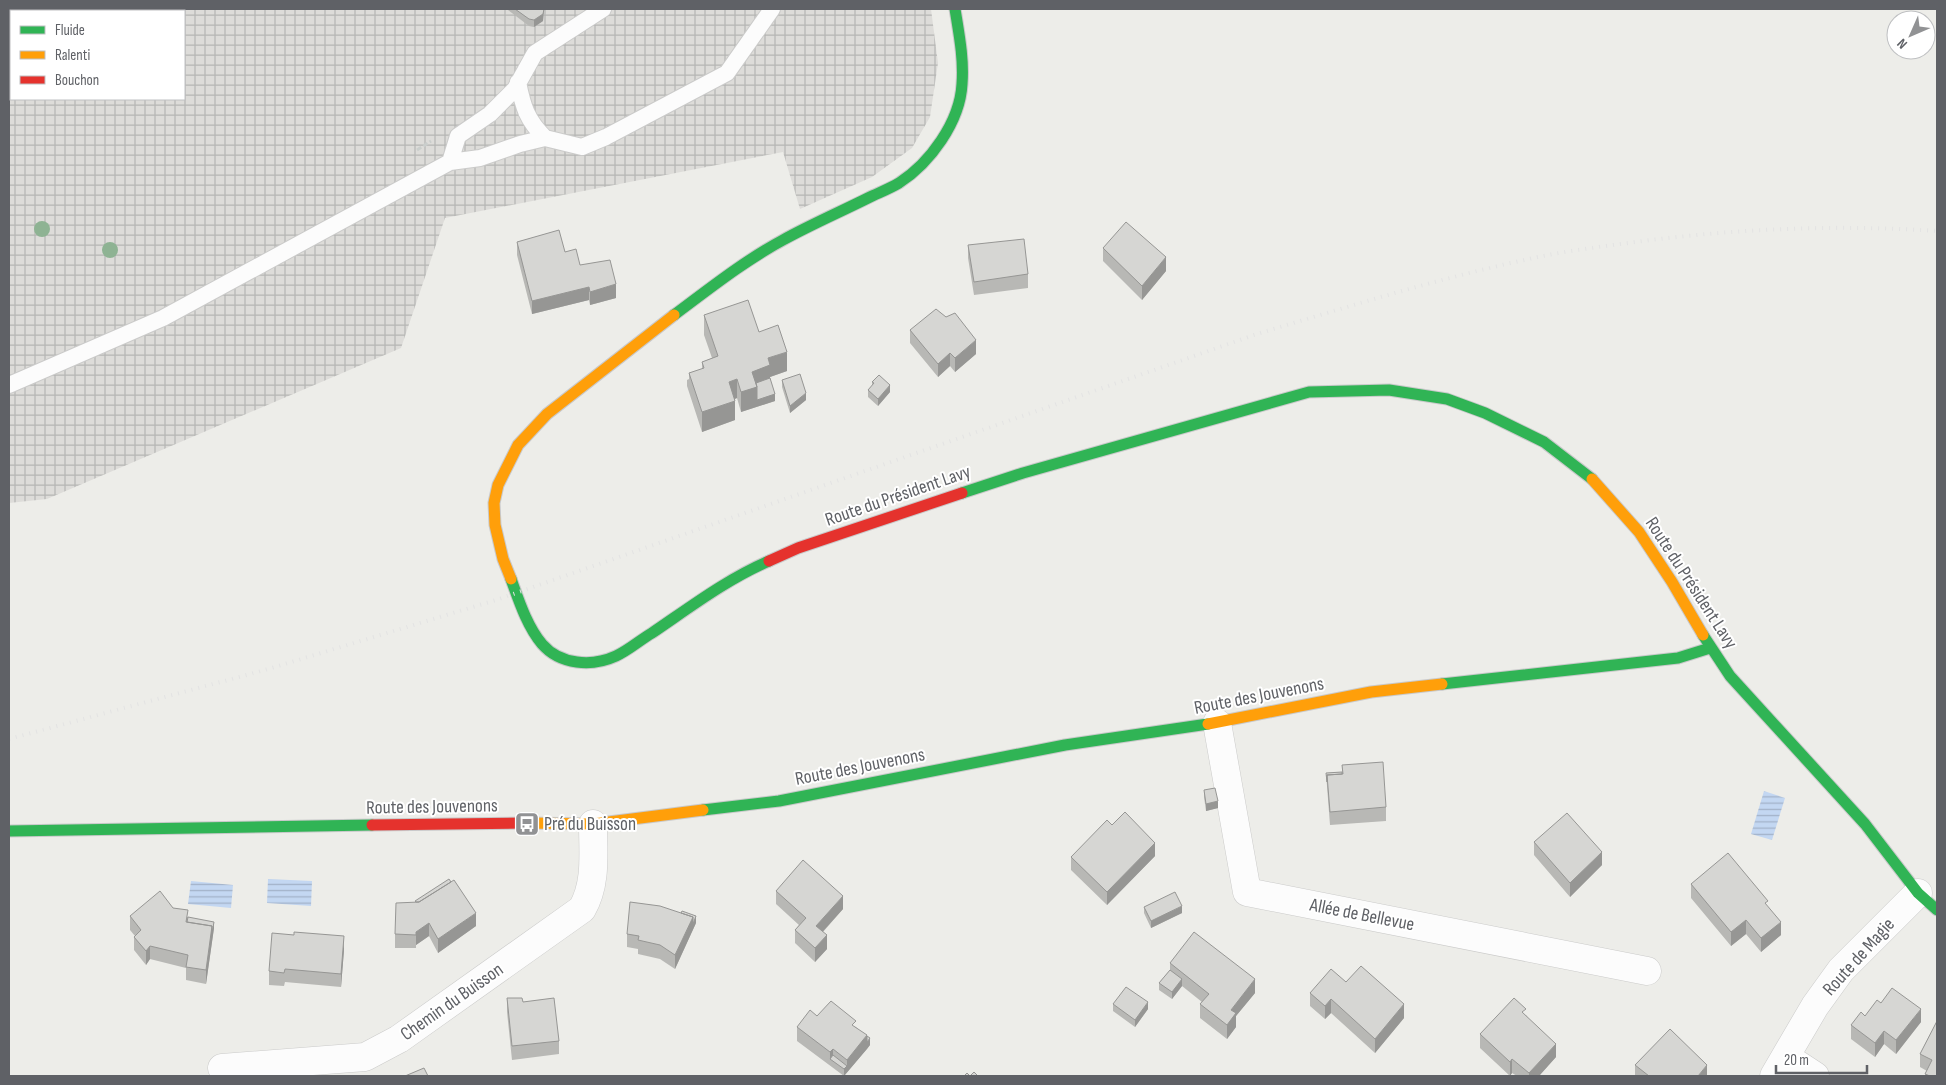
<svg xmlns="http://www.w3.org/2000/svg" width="1946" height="1085" font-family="'Sofia Sans Condensed',sans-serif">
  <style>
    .industrial { fill: url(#industrial-grid); fill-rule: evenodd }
    .water { fill: url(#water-rules) }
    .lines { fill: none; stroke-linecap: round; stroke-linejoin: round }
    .lane-casing { stroke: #cbcbca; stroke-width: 18 }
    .street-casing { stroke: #cbcbca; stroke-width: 29 }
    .fast-casing { stroke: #c9c9ca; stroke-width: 13 }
    .slow-casing { stroke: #c9c9ca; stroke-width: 13 }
    .jam-casing { stroke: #c9c9ca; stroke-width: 13 }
    .path { stroke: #cacecc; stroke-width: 3; stroke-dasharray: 5 2.5; stroke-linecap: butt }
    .lane { stroke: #fcfcfc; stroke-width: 16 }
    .street { stroke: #fcfcfc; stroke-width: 28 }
    .fast { stroke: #30b455; stroke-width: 11 }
    .slow { stroke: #ff9f0a; stroke-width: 11 }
    .jam { stroke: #e5322d; stroke-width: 11 }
    .rail { stroke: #e3e3e3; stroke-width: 4; stroke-dasharray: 1 6; stroke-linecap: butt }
    .tree { fill: #8eb393 }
    .wall { fill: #b8b8b5 }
    .shaded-wall { fill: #969694 }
    .building { fill: #d6d6d3; stroke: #969694 }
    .labels { text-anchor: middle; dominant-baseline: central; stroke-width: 4; stroke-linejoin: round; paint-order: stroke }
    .street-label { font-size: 19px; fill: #5f6166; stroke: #fff }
    .poi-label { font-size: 19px; fill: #5f6166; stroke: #fff; text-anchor: start }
  </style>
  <defs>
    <pattern id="industrial-grid" width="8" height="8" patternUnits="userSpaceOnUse" patternTransform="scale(1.25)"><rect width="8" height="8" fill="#dddcd9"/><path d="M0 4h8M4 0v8" fill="none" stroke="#b6b6b4"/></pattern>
    <pattern id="water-rules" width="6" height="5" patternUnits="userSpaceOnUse" patternTransform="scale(1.25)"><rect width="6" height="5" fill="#c3d7f2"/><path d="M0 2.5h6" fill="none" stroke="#a2b2c8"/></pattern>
  </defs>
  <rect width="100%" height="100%" fill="#edede9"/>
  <path class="industrial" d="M9 9H931L938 63 930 117 912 148 872 177 800 209 783 152 445 218 401 348 47 499 9 503ZM11 11H184V99H11Z"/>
  <path class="water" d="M1764 791 1785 798 1772 840 1751 834Z
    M268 879 312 881 311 906 267 903Z
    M191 881 233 885 231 908 188 904Z"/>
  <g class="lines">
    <defs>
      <path id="lane" d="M518 82C523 107 527 120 545 138
        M450 162 458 136 490 114 515 89 535 53 603 9
        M9 385 163 318 450 162 480 158 520 144 545 138 582 147 606 137 727 73 772 9"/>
      <path id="street" d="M1217 723 1247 892 1647 971
        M1786 1057 1815 1076
        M222 1068 365 1057 399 1039 582 909C597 883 593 853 593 824
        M1774 1076 1815 1006 1841 970 1918 893"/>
      <path id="fast" d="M674 315C709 289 744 261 783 240 810 225 840 212 868 198 878 193 889 189 899 183 930 163 960 122 962 84 964 59 959 34 955 9
        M962 493 1023 473 1309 392 1389 390 1447 399 1485 413 1544 442 1592 479
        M511 579C519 601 527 626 542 644 560 665 592 667 616 656 629 650 640 640 652 633 689 608 727 579 769 561
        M1703 635 1730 676 1865 824 1918 893 1937 910
        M1442 684 1678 658 1710 648
        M703 810 779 801 1065 745 1208 724
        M9 831 372 825"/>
      <path id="slow" d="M1592 479 1639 532 1672 582 1703 635
        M511 579 503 559 495 525 494 503 498 485 518 445 547 414 674 315
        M1208 724 1371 692 1442 684
        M526 823 593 824 703 810"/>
      <path id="jam" d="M769 561 798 548 962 493
        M372 825 526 823"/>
    </defs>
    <use href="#lane" class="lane-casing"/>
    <use href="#street" class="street-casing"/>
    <use href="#fast" class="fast-casing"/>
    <use href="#slow" class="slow-casing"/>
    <use href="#jam" class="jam-casing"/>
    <path class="path" d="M417 150 431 141"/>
    <use href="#lane" class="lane"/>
    <use href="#street" class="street"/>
    <use href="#fast" class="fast"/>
    <use href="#slow" class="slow"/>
    <use href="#jam" class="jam"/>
    <path class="rail" d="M9 739 265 670 496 600 1257 334C1350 306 1443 277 1538 257 1567 251 1598 247 1628 243 1730 229 1834 224 1937 231"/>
  </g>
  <g class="tree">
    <circle cx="42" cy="229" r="8"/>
    <circle cx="110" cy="250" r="8"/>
  </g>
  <path class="wall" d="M508 9H544L543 21 534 27 529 26 508 10Z
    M517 242 565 252 616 298 590 305 589 300 532 314 517 255Z
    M968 245 1028 274V288L974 295 968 258Z
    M1103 248 1166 271 1142 300 1103 261Z
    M704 315 759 332 787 371 770 377 775 401 741 412 737 398 735 399V420L702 432 687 386V380L689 379V373L702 369V362L712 358 704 335Z
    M910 330 976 354 955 372 950 366 938 377 910 343Z
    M782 380 806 400 790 413 782 387Z
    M872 382 890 392 878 406 868 397V390L872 386Z
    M1342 765 1386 807V821L1330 825 1326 773 1342 772Z
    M1204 790 1218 808 1206 811 1204 797Z
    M1534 842 1602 865 1570 897 1534 855Z
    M1155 856 1107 905 1071 870V857Z
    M1691 884 1768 907 1781 935 1761 952 1746 934 1731 946 1691 898Z
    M776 891 843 909 823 932 827 949 815 962 795 943V930L799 925 776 904Z
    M415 901 476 926 438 953 429 936 416 945V948H395V934L415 902Z
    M1144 907 1182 913 1151 928 1144 913Z
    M173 908 188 917 214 928 206 984 186 980V968L150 959 146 965 134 950V937L135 936 130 930V916Z
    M696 923 675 969 660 959 638 954V949L627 947V934Z
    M344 950 341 987 285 982 284 986 269 985V971Z
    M1170 963 1255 993 1236 1016V1027L1227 1039 1200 1018V1004L1202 1002 1182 986 1172 999 1159 990V983L1170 970Z
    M1346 982 1404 1018 1375 1053 1331 1013 1325 1019 1310 1006V993Z
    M507 998 523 1002 559 1041V1054L512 1060 507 1012Z
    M1881 1003 1921 1022 1896 1054 1884 1044 1875 1057 1851 1039V1025L1865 1016Z
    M1113 1004 1148 1009 1135 1027 1113 1011Z
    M1526 1015 1556 1057 1539 1076H1517L1512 1073 1510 1076 1480 1048V1034Z
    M817 1016 856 1027 870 1045 844 1076 797 1041V1027Z
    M1937 1021V1076H1925V1074L1927 1071 1920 1067V1054Z
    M1635 1065 1707 1076H1635Z"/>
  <path class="shaded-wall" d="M544 9 543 21 534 27V20Z
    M1166 257V271L1142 300V286Z
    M616 284V298L590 305V292Z
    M589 287V300L532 314V301Z
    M976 340V354L955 372V358Z
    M787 352V371L770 377V385L775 394V401L741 412V392L752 372 768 358Z
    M950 353V366L938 377V364Z
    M737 379V398L729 401V382Z
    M890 385V392L878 406V399Z
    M806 393V400L790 413V406Z
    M735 401V420L702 432V412Z
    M1218 801V808L1206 811V804Z
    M1155 843V856L1107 905V892Z
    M1602 852V865L1570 897V883Z
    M843 896V909L816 939V926Z
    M1182 906V913L1151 928V921Z
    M476 913V926L438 953V939Z
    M696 916V923L675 969V955L693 917Z
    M1746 920V934L1731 946V932Z
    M214 922V928L206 984V970L212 926Z
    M1781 922V935L1761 952V938Z
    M429 923V936L416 945V948V932Z
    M827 935V949L815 962V948Z
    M344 936V950L341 987V974Z
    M150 946V959L146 965V951Z
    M1182 979V986L1172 999V992Z
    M1255 979V993L1236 1016V1027L1227 1039V1025L1231 1010Z
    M1331 999V1013L1325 1019V1006Z
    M1148 1002V1009L1135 1027V1020Z
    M1404 1004V1018L1375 1053V1039Z
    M1921 1009V1022L1896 1054V1040Z
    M1884 1031V1044L1875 1057V1043Z
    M867 1035V1049L844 1076V1069L847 1066V1060Z
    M870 1038V1045L867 1049V1042Z
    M1556 1044V1057L1539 1076H1529V1073Z
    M833 1049V1061L830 1059V1066V1052Z
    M1512 1059V1073L1510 1076V1062Z
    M1707 1065V1076H1698Z"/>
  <path class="building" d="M515 9H544L543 14 534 20 529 19Z
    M1126 222 1166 257 1142 286 1103 248Z
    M559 230 565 252 576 249 580 265 610 260 616 284 590 292 589 287 532 301 517 242Z
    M1024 239 1028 274 974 282 968 245Z
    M748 300 759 332 778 325 787 352 768 358 770 365 752 372 757 387 741 392 737 379 729 382 735 401 702 412 689 373 704 368 702 362 718 356 704 315Z
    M936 309 946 317 955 313 976 340 955 358 950 353 938 364 910 330Z
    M800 374 806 393 790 406 782 380Z
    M879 375 890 385 878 399 868 390 874 383 872 382Z
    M770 378 775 394 757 400V387L756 383Z
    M1383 762 1386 807 1330 812 1327 775 1343 774 1342 765Z
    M1342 772V774L1327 775V782L1326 773Z
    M1215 788 1218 801 1206 804 1204 790Z
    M1125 812 1155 843 1107 892 1071 857 1107 820 1112 825Z
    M1567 813 1602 852 1570 883 1534 842Z
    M1728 853 1768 901 1765 903 1781 922 1761 938 1746 920 1731 932 1691 884Z
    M803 860 843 896 816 926 827 935 815 948 795 930 806 918 776 891Z
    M449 879 451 882 419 902H416L415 901Z
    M454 880 476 913 438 939 429 923 416 932V935L395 934 396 903 419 902Z
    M160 891 173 908 188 910 186 922 212 926 206 970 186 967 188 955 150 946 146 951 134 937 141 930 130 916Z
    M1175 892 1182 906 1151 921 1144 907Z
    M630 902 660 906 693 917 675 955 660 945 638 940 639 936 627 934Z
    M682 911 696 916 693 924V917L681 913Z
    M188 917 214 922 212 933V926L187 922Z
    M294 932 344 936 341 974 285 969 284 973 269 971 272 933 294 935Z
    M1194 932 1255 979 1231 1010 1236 1013 1227 1025 1200 1004 1209 994 1170 963Z
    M1361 966 1404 1004 1375 1039 1331 999 1325 1006 1310 993 1331 969 1346 982Z
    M1170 970 1182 979 1172 992 1159 983Z
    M1126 987 1148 1002 1135 1020 1113 1004Z
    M1892 988 1921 1009 1896 1040 1884 1031 1875 1043 1851 1025 1861 1012 1865 1016 1877 1000 1881 1003Z
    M507 998H522L523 1002 554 998 559 1041 512 1046Z
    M1514 998 1526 1009 1522 1012 1556 1044 1529 1073 1512 1059 1510 1062 1480 1034Z
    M831 1001 856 1021 852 1025 867 1035 847 1060 833 1049 830 1052 797 1027 810 1010 817 1016Z
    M1937 1021V1076H1930L1925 1074 1932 1060 1920 1054Z
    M1670 1029 1707 1065 1698 1076H1649L1635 1065Z
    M867 1036 870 1038 867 1042Z
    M833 1055 847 1066 844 1069 830 1059Z
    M424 1068 428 1076H405Z
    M974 1072 978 1076H970Z
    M967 1073 970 1076H964Z"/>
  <defs>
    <symbol id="bus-square" viewBox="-11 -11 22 22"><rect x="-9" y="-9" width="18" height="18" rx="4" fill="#919294" stroke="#fff"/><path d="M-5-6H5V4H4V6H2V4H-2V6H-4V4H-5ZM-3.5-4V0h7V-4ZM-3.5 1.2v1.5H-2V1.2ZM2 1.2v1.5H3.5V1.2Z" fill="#fff"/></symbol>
  </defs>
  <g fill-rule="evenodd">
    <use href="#bus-square" x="513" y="810" width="28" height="28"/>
  </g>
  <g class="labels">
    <g class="street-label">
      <text transform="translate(898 496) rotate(-19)">Route du Président Lavy</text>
      <text transform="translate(1691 583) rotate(57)">Route du Président Lavy</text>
      <text transform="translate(1259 696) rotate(-11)">Route des Jouvenons</text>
      <text transform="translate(860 767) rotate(-11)">Route des Jouvenons</text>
      <text transform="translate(432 807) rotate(-1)">Route des Jouvenons</text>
      <text transform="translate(1362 915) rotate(11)">Allée de Bellevue</text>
      <text transform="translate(1859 957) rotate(-48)">Route de Magie</text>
      <text transform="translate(452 1002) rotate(-35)">Chemin du Buisson</text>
    </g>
    <g class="poi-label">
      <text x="544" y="824">Pré du Buisson</text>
    </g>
  </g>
  <rect width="1946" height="1085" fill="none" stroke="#5f6166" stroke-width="20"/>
  <rect x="10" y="10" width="175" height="90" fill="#ffffff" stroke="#bfc0c2"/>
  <rect x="20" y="26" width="25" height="8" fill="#30b455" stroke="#bfc0c2"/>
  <text x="55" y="35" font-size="15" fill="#5f6166">Fluide</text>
  <rect x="20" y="51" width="25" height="8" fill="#ff9f0a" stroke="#bfc0c2"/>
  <text x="55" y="60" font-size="15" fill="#5f6166">Ralenti</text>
  <rect x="20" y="76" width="25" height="8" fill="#e5322d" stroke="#bfc0c2"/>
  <text x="55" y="85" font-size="15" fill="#5f6166">Bouchon</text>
  <g transform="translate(1911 35) rotate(225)"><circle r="24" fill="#ffffff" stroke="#bfc0c2"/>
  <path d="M0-4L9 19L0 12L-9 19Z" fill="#919294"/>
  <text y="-8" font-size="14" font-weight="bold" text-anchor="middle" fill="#5f6166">N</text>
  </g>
  <path d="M1776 1065v8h91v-8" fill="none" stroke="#5f6166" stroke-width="2.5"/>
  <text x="1784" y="1065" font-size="15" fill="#5f6166" stroke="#ffffff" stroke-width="4" paint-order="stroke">20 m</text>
</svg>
